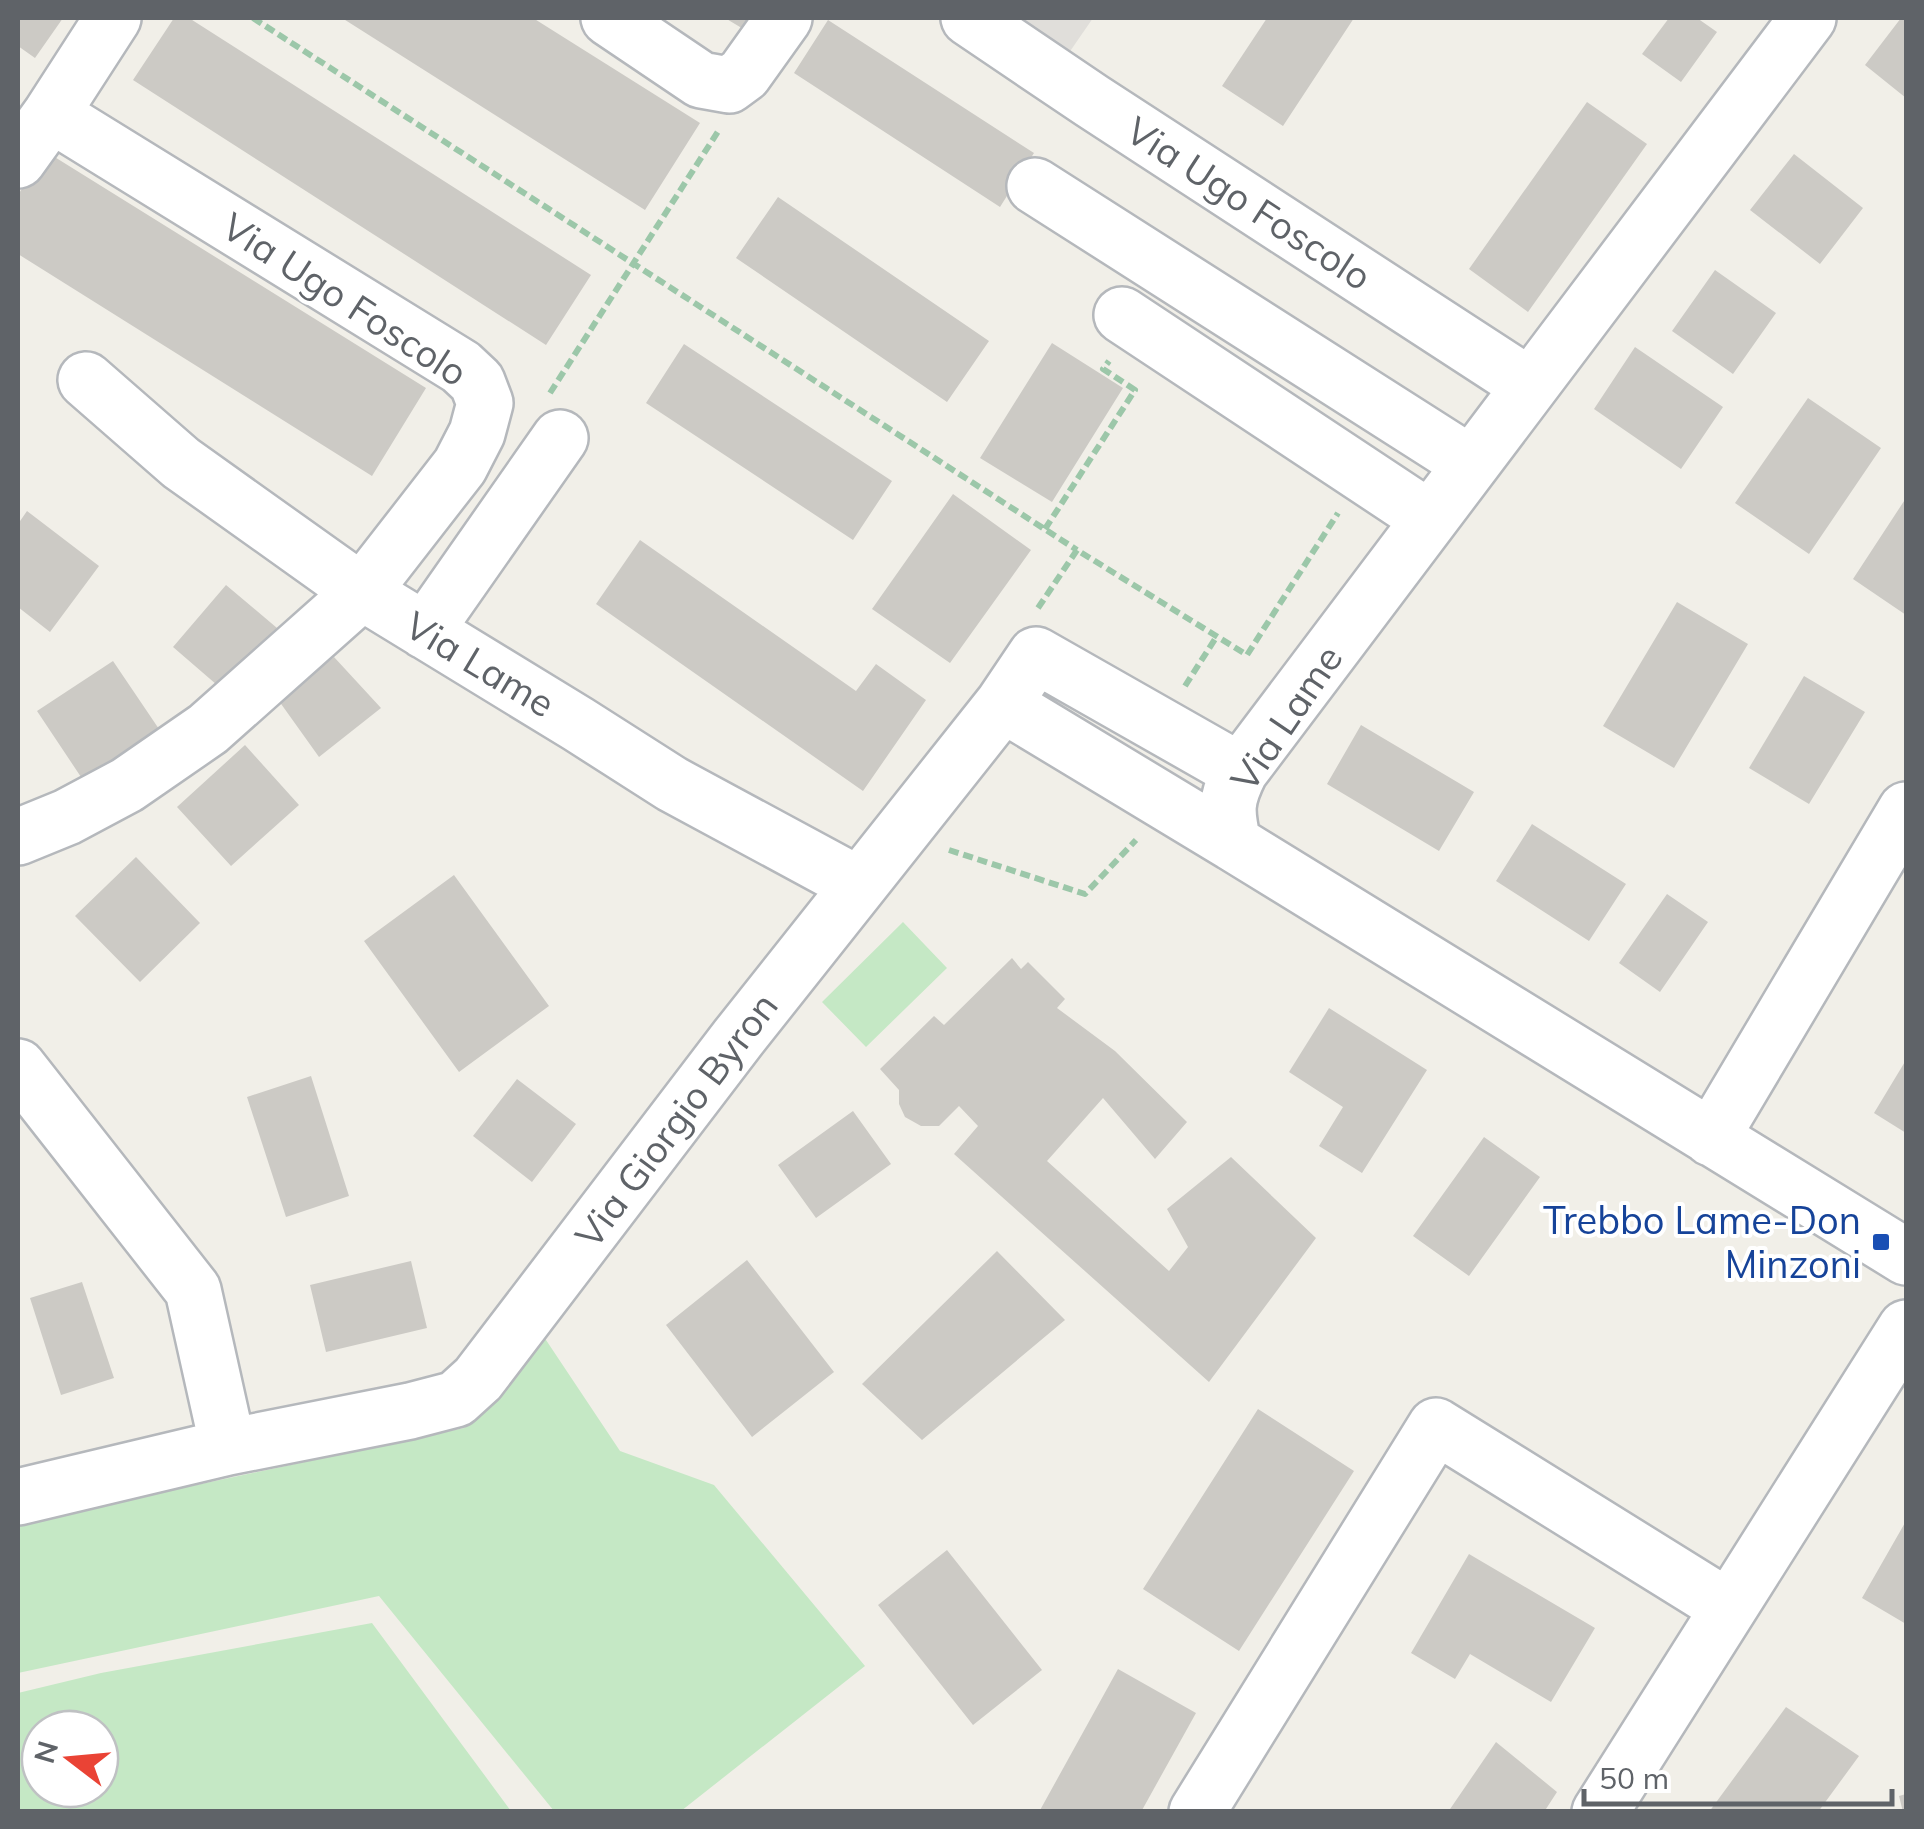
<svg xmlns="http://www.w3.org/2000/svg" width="1924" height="1829" font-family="Mulish,sans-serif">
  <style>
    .industrial { fill: #e0deda }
    .green { fill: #c5e8c5; fill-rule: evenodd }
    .building { fill: #cccac5 }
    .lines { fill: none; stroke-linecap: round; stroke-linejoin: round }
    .minor-casing { stroke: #b5b8bc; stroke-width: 60 }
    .path { stroke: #9cc7a9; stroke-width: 6; stroke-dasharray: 10 5; stroke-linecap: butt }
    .minor { stroke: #fff; stroke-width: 55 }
    .transit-dot { fill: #1a4fb4; stroke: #fff; stroke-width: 4 }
    .labels { text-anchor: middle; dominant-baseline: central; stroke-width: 8; stroke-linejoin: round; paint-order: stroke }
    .street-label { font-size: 38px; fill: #5f6368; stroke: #fff }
    .transit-label { font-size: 38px; fill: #164399; stroke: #fff; text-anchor: end }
  </style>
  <rect width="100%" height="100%" fill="#f1efe8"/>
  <path class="industrial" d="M965 18H1093L1053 76Z"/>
  <path class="green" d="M903 922 947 968 866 1047 822 1002Z
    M542 1334 620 1451 714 1485 865 1666 681 1811H554L379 1596 18 1673V1523L464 1428Z
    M372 1623 511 1811H18V1693L101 1673ZM40 1729H100V1789H40Z"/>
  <path class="building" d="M18 18H63L35 58 18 46Z
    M174 18H189L591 275 546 345 133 80Z
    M342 18H533L700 123 645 210Z
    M725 18H753L745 30Z
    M1267 18H1354L1283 126 1222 86Z
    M1669 18H1697L1717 32 1681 82 1642 54Z
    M1901 18H1906V98L1865 65Z
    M828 20 1034 153 1000 207 794 73Z
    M1587 102 1647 144 1528 312 1469 269Z
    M45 151 426 388 372 476 18 254V195Z
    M1794 154 1863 208 1820 264 1750 210Z
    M778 197 989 341 947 402 736 258Z
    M1715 270 1776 313 1733 374 1672 331Z
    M1052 343 1123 388 1052 502 980 458Z
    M684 344 892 481 853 540 646 403Z
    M1635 347 1723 407 1681 469 1594 409Z
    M1808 398 1881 448 1809 554 1735 503Z
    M953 494 1031 550 950 663 872 609Z
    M1906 498V615L1853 579Z
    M27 511 99 566 50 632 18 607V524Z
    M640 540 856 691 876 664 926 700 863 791 596 604Z
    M226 585 277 628 224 691 173 647Z
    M1677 602 1748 644 1674 768 1603 726Z
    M334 657 381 708 319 757 279 701Z
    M113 661 161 732 85 783 37 711Z
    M1804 676 1865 712 1809 804 1749 768Z
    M1361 725 1474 792 1439 851 1327 784Z
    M245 745 299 805 231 866 177 807Z
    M1532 824 1626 884 1589 941 1496 881Z
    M136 857 200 923 140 982 75 916Z
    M454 875 549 1006 459 1072 364 941Z
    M1667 894 1708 922 1660 992 1619 963Z
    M1012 958 1021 969 1028 962 1065 999 1057 1008 1115 1051 1187 1122 1155 1159 1103 1098 1047 1161 1169 1271 1188 1247 1167 1209 1231 1157 1316 1238 1209 1382 954 1154 978 1126 959 1106 939 1126H921L905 1117 899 1104V1090L880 1069 934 1016 944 1025Z
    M1329 1008 1427 1070 1362 1173 1319 1146 1343 1107 1289 1072Z
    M1906 1060V1133L1874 1113Z
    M311 1076 349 1196 286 1217 247 1097Z
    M517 1079 576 1124 532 1182 473 1136Z
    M853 1111 891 1164 816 1218 778 1165Z
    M1484 1137 1540 1177 1469 1276 1413 1236Z
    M997 1251 1065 1320 922 1440 862 1384Z
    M747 1260 834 1372 752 1437 666 1325Z
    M411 1261 427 1328 326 1352 310 1285Z
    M82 1282 114 1378 61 1395 30 1298Z
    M1258 1409 1354 1471 1239 1651 1143 1589Z
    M1906 1521V1624L1862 1598Z
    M947 1550 1042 1670 973 1725 878 1605Z
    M1469 1554 1595 1628 1551 1702 1470 1654 1455 1679 1411 1653Z
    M1118 1669 1196 1713 1141 1812H1039Z
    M1786 1707 1859 1756 1818 1812H1709Z
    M1496 1742 1557 1792 1544 1812H1448Z
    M1906 1794V1812H1903L1899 1796Z"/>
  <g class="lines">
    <defs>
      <path id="minor" d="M609 18 701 80 729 85 744 74 784 18
        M969 18 1092 101 1530 386
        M1808 18 1240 771C1225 801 1226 811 1233 843L1906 1257
        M18 160 51 114 113 18
        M1035 186 1471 464
        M1122 315 1430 519
        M86 380 181 463 362 592 578 724 672 784 859 885
        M425 631 560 438
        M1003 704 1233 843
        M18 837 67 817 127 785 208 729 362 592 460 466 477 433 485 403 477 382 461 367 51 114
        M18 1067 193 1290 228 1447
        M1711 1138 1906 810
        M18 1497 228 1447 410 1411 456 1399 478 1379 738 1038 1003 704 1036 655 1240 771
        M1197 1812 1436 1426 1729 1608
        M1600 1812 1906 1328"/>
    </defs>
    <use href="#minor" class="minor-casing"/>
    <path class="path" d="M253 18 1077 550
      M550 393 719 130
      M1045 529 1135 390 1103 369 1109 361
      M1038 608 1077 550 1247 655 1338 513
      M1185 686 1217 636
      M949 850 1085 894 1136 840"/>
    <use href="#minor" class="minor"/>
  </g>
  <rect class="transit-dot" x="1871" y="1232" width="20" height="20" rx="5"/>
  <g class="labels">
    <g class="street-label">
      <text transform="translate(1249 203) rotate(33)">Via Ugo Foscolo</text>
      <text transform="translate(345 299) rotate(33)">Via Ugo Foscolo</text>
      <text transform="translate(480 664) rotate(31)">Via Lame</text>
      <text transform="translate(1286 718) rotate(-56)">Via Lame</text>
      <text transform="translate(676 1120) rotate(-53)">Via Giorgio Byron</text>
    </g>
    <g class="transit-label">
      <text x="1861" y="1220">Trebbo Lame-Don<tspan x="1861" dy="44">Minzoni</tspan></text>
    </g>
  </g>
  <rect width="1924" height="1829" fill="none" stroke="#5f6368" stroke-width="40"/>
  <g transform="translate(70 1759) rotate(286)"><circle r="48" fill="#ffffff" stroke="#bfc1c3" stroke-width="2.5"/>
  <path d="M0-8L18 38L0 25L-18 38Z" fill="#ea4335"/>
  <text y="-15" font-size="28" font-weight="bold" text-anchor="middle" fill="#5f6368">N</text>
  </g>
  <path d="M1584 1789v15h308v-15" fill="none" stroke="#5f6368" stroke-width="5"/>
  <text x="1599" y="1789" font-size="30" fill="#5f6368" stroke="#ffffff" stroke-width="8" paint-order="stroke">50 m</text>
</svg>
